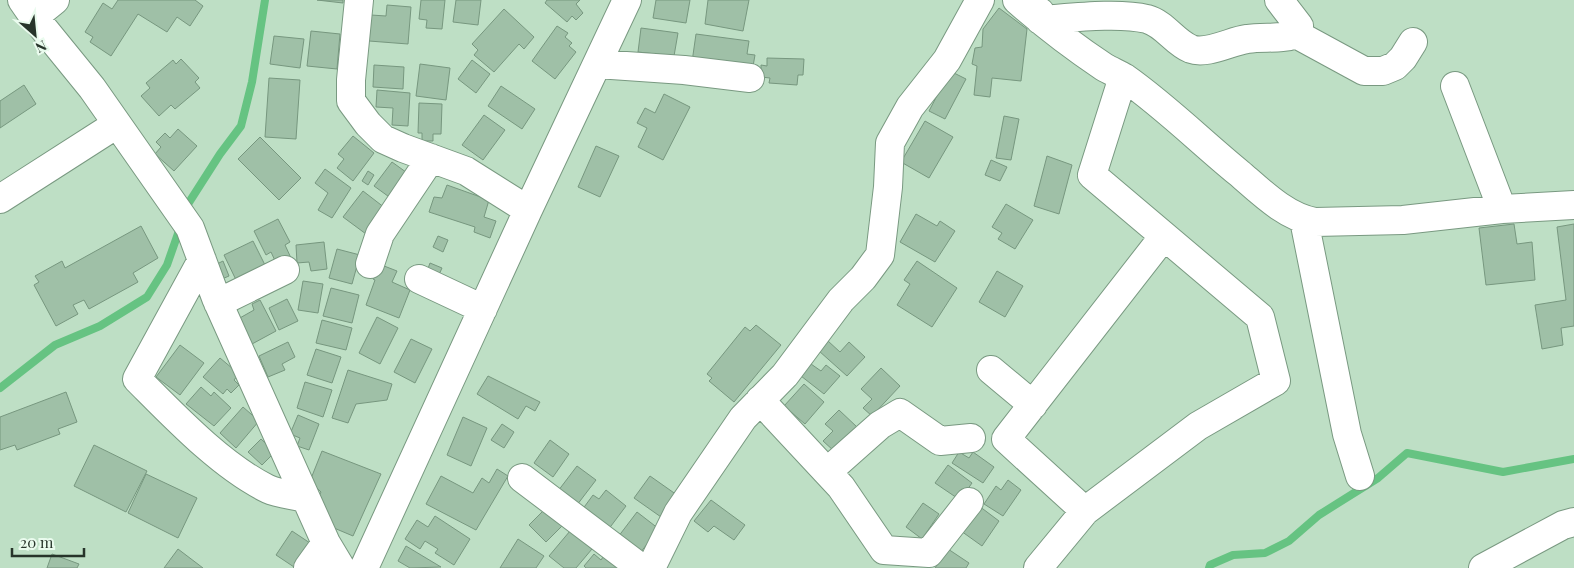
<svg xmlns="http://www.w3.org/2000/svg" width="1574" height="568" font-family="'Playfair Display',serif">
  <style>
    .lines { fill: none; stroke-linecap: round; stroke-linejoin: round }
    .stream { stroke: #66c382; stroke-width: 8 }
    .building { fill: #9fc0a7; stroke: #77977f }
    .minor-casing { stroke: #799981; stroke-width: 30 }
    .minor { stroke: #fff; stroke-width: 28 }
  </style>
  <rect width="100%" height="100%" fill="#bedfc5"/>
  <g class="lines">
    <path class="stream" d="M186 211 188 204 220 154 241 126 252 82 265 0
      M0 388 55 345 100 326 147 297 167 265 181 225
      M1209 568 1210 565 1233 555 1265 553 1289 541 1319 515 1378 478 1407 453 1503 472 1574 459"/>
  </g>
  <path class="building" d="M118 0H195L203 6 190 26 177 17 167 32 138 14 111 56 90 42 93 37 85 32 103 3 112 9Z
    M317 0H343V3Z
    M421 0H445L442 29 426 28 427 20 419 19Z
    M456 0H481L478 25 453 22Z
    M547 0H580L576 4 583 13 576 20 572 16 567 22 545 3Z
    M656 0H690L686 23 653 18Z
    M708 0H749L743 31 705 24Z
    M387 5 411 7 408 44 369 41 371 15 386 16Z
    M999 8 1027 29 1021 81 992 78 990 97 974 95 977 66 972 64 975 48 982 47 983 29Z
    M504 9 534 37 524 49 519 44 494 72 474 55 478 50 472 44Z
    M557 26 568 33 565 37 572 43 569 46 576 52 555 79 532 61Z
    M641 28 678 33 674 56 638 52Z
    M311 31 340 34 337 69 307 66Z
    M696 34 749 41 747 54 755 55 752 72 692 62Z
    M274 36 304 39 300 68 270 64Z
    M767 58 804 59 803 75H798L797 85 769 83 770 78 761 77V65L767 66Z
    M181 59 199 78 195 82 200 88 175 109 171 105 159 116 141 96 150 88 146 83 173 60 176 64Z
    M472 60 490 74 476 93 458 79Z
    M420 64 450 68 446 100 416 96Z
    M374 65 404 67 403 89 373 87Z
    M950 71 966 79 945 119 929 111Z
    M269 78 300 80 296 139 265 137Z
    M24 85 36 104 0 128V101Z
    M501 86 535 109 522 129 488 106Z
    M377 90 410 93 408 126 392 125 393 108 376 107Z
    M664 94 690 107 663 160 638 147 647 128 637 123 645 108 655 113Z
    M419 103 442 104 441 134H433V141H422V133H418Z
    M484 115 505 130 483 160 462 145Z
    M1004 116 1019 119 1011 160 996 158Z
    M925 121 953 137 929 178 901 162Z
    M178 129 197 146 174 171 155 154 161 147 156 142 165 133 170 138Z
    M353 136 374 153 353 181 337 168 344 159 338 154Z
    M260 137 301 178 279 200 238 159Z
    M596 146 619 156 600 197 578 187Z
    M1047 156 1072 165 1059 214 1034 206Z
    M991 160 1007 167 1000 181 985 175Z
    M392 162 410 175 392 199 374 186Z
    M325 169 351 188 332 218 318 210 328 193 315 183Z
    M368 171 374 175 368 185 362 181Z
    M447 185 489 200 484 217 496 221 490 238 474 232 475 227 429 212 434 197 442 198Z
    M363 191 385 208 366 234 343 217Z
    M1006 204 1033 220 1015 249 998 239 1002 233 992 227Z
    M916 214 937 226 940 221 955 231 935 262 900 242Z
    M278 219 290 242 285 245 291 258 277 265 271 252 266 255 254 231Z
    M1514 224 1517 244 1532 242 1535 280 1486 285 1479 228Z
    M1574 224V326L1561 328 1563 345 1542 349 1535 305 1566 300 1557 227Z
    M141 226 158 258 133 273 138 282 89 309 84 300 73 305 78 314 56 326 34 285 39 282 35 276 62 261 65 268Z
    M438 236 448 240 443 252 433 247Z
    M253 241 266 267 237 282 224 255Z
    M324 242 327 269 311 271 309 262 297 263 296 245Z
    M337 249 360 255 352 284 329 278Z
    M223 261 229 276 222 279 215 265Z
    M917 261 957 288 932 327 897 305 910 284 904 280Z
    M430 263 442 268 437 279 426 274Z
    M379 264 397 271 392 282 410 290 399 318 366 305 375 280 373 279Z
    M997 271 1023 286 1005 317 979 302Z
    M303 281 323 284 318 313 298 310Z
    M331 288 359 295 352 323 323 316Z
    M287 299 298 321 279 330 269 308Z
    M260 300 276 331 252 344 238 319 254 310 252 304Z
    M377 317 398 328 380 364 359 353Z
    M322 320 352 328 346 350 316 343Z
    M756 325 781 345 734 402 709 381 712 378 707 374 745 327 750 331Z
    M411 339 432 349 415 383 394 372Z
    M828 341 840 352 849 342 865 357 847 376 819 351Z
    M288 342 295 357 282 364 285 370 268 377 259 356Z
    M180 345 204 363 180 395 156 377Z
    M316 349 341 357 332 383 307 375Z
    M220 358 239 374 234 380 239 385 231 393 227 389 223 394 203 377Z
    M811 364 821 371 826 365 840 376 824 394 801 376Z
    M881 368 900 386 872 416 863 408 872 399 861 389Z
    M348 370 392 384 387 400 356 404 348 423 332 418Z
    M488 376 540 402 535 411 526 406 518 419 477 394Z
    M305 382 332 390 323 417 297 408Z
    M804 384 824 402 805 424 784 406Z
    M201 387 211 396 214 392 231 408 214 426 186 404Z
    M66 392 77 422 58 429 60 434 17 450 15 445 0 450V417Z
    M243 407 259 421 236 448 220 433Z
    M839 410 857 427 834 451 823 441 833 431 825 424Z
    M298 415 319 424 309 450 297 446 300 438 290 434Z
    M463 417 487 428 471 466 447 455Z
    M502 424 514 432 504 448 491 440Z
    M261 439 275 452 262 465 248 452Z
    M550 440 569 454 553 477 534 463Z
    M94 445 147 471 126 512 74 486Z
    M322 451 381 474 353 536 334 528 317 500 321 492 310 481Z
    M959 452 969 458 973 452 994 467 983 483 952 463Z
    M948 465 972 483 960 500 935 483Z
    M577 466 596 480 577 505 558 491Z
    M497 469 508 476 476 530 426 504 441 476 473 493 482 478 489 483Z
    M146 474 197 498 178 538 128 513Z
    M650 476 677 495 661 517 634 498Z
    M1008 480 1021 490 1003 516 984 504 996 486 1001 490Z
    M606 490 626 506 608 530 582 510 593 495 599 499Z
    M711 500 745 525 734 540 714 526 708 532 694 521Z
    M923 503 939 514 922 539 906 527Z
    M979 506 999 521 982 546 961 531Z
    M547 507 564 524 546 542 529 525Z
    M637 512 659 529 640 553 618 537Z
    M435 516 470 539 454 565 435 553 438 549 425 541 420 549 405 539 417 520 428 527Z
    M292 531 310 543 294 567 276 555Z
    M570 531 592 549 576 568H564L549 556Z
    M518 539 544 556 536 568H500Z
    M406 546 441 567 410 568 398 561Z
    M178 549 203 568H164Z
    M948 549 969 563 966 568H935Z
    M52 554 79 564 77 568H47Z
    M594 554 601 560 605 554 623 568H586L584 566Z"/>
  <g class="lines">
    <defs>
      <path id="minor" d="M22 0 31 13 92 88 190 228 216 298 326 543 341 568
        M359 0 351 80V101L368 124 383 139 403 148 466 171 528 210
        M1017 0C1044 24 1074 47 1104 67 1111 71 1118 74 1125 78 1165 106 1201 142 1239 173 1261 192 1286 217 1315 222L1403 220 1502 209 1574 205
        M1040 12V20C1070 18 1118 12 1147 19 1165 24 1174 42 1191 49 1207 55 1231 41 1247 39 1263 36 1281 40 1296 34L1299 26 1279 0
        M34 17 55 0
        M1296 34 1364 71H1383L1395 66 1403 58 1413 42
        M597 64 684 70 750 78
        M1455 86 1502 209
        M0 199 117 124
        M1304 220 1347 434 1360 476
        M202 260 137 379C174 416 221 466 268 489 279 494 294 495 305 498
        M370 264 380 234 431 158
        M419 279 483 309
        M218 303 285 270
        M991 370 1033 405
        M760 400 841 487 884 550 929 553 969 502
        M827 472 880 425 900 413 940 441 971 438
        M522 478 641 568
        M1085 511 1006 439 1164 236
        M308 568 326 543
        M364 568 528 210 627 0
        M651 568 678 513 743 418 785 375 841 300 863 278 880 255 888 187 890 143 910 107 947 60 980 0
        M1038 568 1085 511 1198 426 1276 381 1260 317 1092 175 1123 77
        M1483 568 1563 525 1574 522"/>
    </defs>
    <use href="#minor" class="minor-casing"/>
    <use href="#minor" class="minor"/>
  </g>
  <g transform="translate(35 35) rotate(153)" stroke="#eafbee" stroke-width="4" paint-order="stroke">
  <path d="M0-4L9 19L0 12L-9 19Z" fill="#27342a"/>
  <text y="-8" font-size="14" font-weight="bold" text-anchor="middle" fill="#27342a">N</text>
  </g>
  <path d="M12 548v8h72v-8" fill="none" stroke="#27342a" stroke-width="2.5"/>
  <text x="20" y="548" font-size="15" fill="#27342a" stroke="#eafbee" stroke-width="4" paint-order="stroke">20 m</text>
</svg>
